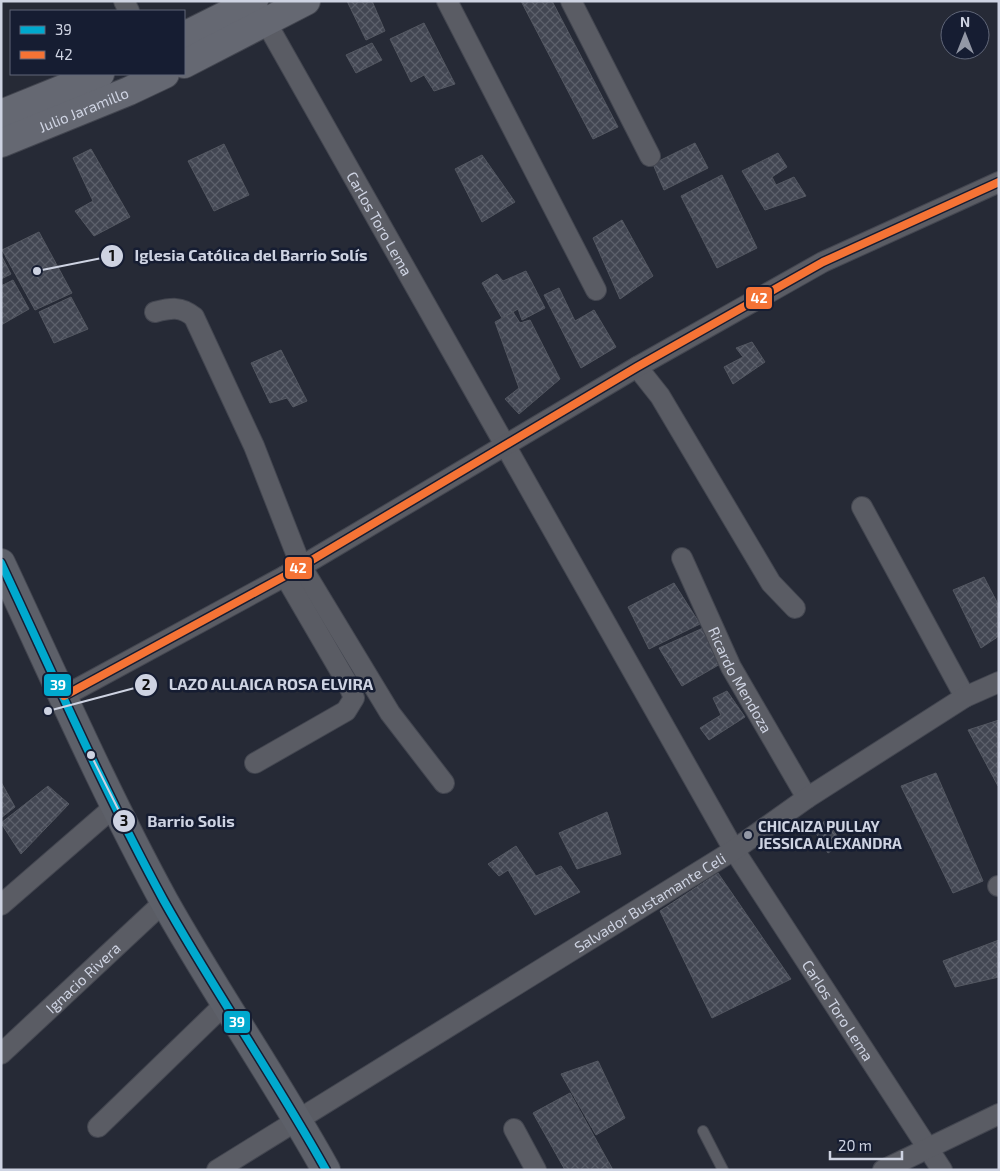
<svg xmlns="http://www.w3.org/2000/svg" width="1000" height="1171" font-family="'Exo 2',sans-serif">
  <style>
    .building { fill: url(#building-cross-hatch); stroke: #535761 }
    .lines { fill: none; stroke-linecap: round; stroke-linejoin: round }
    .lane-casing { stroke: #434650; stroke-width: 12 }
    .street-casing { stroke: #434650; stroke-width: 22 }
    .secondary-casing { stroke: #434650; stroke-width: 30 }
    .primary-casing { stroke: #434650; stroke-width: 30 }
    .lane { stroke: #5a5c64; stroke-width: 10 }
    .street { stroke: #5a5c64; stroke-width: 20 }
    .secondary { stroke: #5d6069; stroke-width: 28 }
    .primary { stroke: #656872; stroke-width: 28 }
    .bus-1-casing { stroke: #161d32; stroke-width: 11 }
    .bus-2-casing { stroke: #161d32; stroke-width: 11 }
    .bus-1 { stroke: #00a9ce; stroke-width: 8 }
    .bus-2 { stroke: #f57335; stroke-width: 8 }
    .poi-dot { fill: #9398a6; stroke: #161d32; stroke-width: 2 }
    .labels { text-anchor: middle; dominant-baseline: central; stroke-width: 5; stroke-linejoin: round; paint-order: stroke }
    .street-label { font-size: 15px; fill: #ced3e2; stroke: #161d32 }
    .poi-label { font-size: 15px; font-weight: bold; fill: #ced3e2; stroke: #161d32; text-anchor: start }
    .leader { fill: none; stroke: #ced3e2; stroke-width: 2 }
    .callout-dot { fill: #ced3e2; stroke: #161d32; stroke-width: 2 }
    .mark-label { font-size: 15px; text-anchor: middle; font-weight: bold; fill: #111 }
    .callout-label { font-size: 16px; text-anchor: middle; font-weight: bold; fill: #ced3e2; stroke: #161d32; stroke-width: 5; stroke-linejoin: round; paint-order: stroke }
    .line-badge { stroke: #161d32; stroke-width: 2 }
    .badge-label { font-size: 14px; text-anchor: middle; font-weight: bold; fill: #fff }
  </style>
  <defs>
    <pattern id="building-cross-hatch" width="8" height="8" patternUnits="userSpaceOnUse" patternTransform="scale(1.25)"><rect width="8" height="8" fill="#424652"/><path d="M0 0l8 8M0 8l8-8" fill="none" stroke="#5c606b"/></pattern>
  </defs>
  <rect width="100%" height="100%" fill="#262a36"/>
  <path class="building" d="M347 1H372L385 31 366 40Z
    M521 1H552L618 127 593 139Z
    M424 23 455 84 434 91 424 75 411 82 390 39Z
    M372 43 382 60 356 73 346 55Z
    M695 143 708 168 664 190 653 164Z
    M224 144 249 195 214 211 188 161Z
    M91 149 130 217 94 236 75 211 93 201 73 158Z
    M778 153 787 167 772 177 776 185 794 177 806 196 765 210 742 171Z
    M482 155 515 202 482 222 455 169Z
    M722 175 757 248 717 268 681 196Z
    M622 220 653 276 620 299 593 238Z
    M39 232 72 293 35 310 2 250Z
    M1 255 11 274 1 279Z
    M526 271 545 308 522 320 518 309 502 318 482 283 497 274 503 281Z
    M13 280 29 309 1 325V286Z
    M559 288 575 321 594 310 616 347 581 368 544 295Z
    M71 297 88 329 54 343 39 312Z
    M513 312 520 323 530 320 560 379 519 414 505 399 519 388 495 322Z
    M752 342 765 362 733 384 724 367 743 357 736 348Z
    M281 350 307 401 293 407 287 398 270 403 251 363Z
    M984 577 999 606V636L981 648 953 590Z
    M674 583 700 624 649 649 628 607Z
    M703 628 722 663 682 686 659 648Z
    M727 691 745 717 709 740 700 728 721 715 713 698Z
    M999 720V785L998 786 968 730Z
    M936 773 983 881 953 893 901 786Z
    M1 782 15 807 1 818Z
    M48 786 69 804 21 854 1 823Z
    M607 812 621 854 577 869 559 833Z
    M827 820 842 844 828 853 813 828Z
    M516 846 536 876 561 866 580 892 535 915 508 870 499 876 488 864Z
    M718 873 791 979 712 1018 660 911Z
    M999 940V977L955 987 943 961Z
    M598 1061 625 1118 596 1135 561 1074Z
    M570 1093 613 1170H565L533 1113Z"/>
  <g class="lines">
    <defs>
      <path id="lane" d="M703 1131 723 1170"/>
      <g id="street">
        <path d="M124 1 129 11"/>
        <path d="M447 1 596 290"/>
        <path d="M571 1 650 156"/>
        <path id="s1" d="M258 12 267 24 734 850 942 1170"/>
        <path d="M155 312C171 308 181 306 194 317L254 446 301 566 390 713 444 783"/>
        <path d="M637 367 660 396 771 583 795 608"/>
        <path d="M862 507 965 697"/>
        <path id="s2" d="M682 558 731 667 807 798"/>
        <path d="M64 696 285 576 637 367 823 262 999 182"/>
        <path d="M255 763 346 711 354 698 349 686 285 576"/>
        <path d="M998 886H999"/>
        <path d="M1 905 115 806"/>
        <path id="s3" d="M1 1054 165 901"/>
        <path d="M98 1127 226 1003"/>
        <path d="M514 1129 536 1170"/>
        <path id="s4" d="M217 1170 734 850 807 798 965 697 999 682"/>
        <path d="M883 1170 999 1114"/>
      </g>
      <path id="secondary" d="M1 563C54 676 104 791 164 901 215 992 275 1078 326 1170"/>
      <g id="primary">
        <path d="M184 36 254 1"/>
        <path d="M184 64 306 1"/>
        <path d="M1 114 100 74"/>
        <path id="s5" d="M1 143 129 91 165 74"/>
      </g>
    </defs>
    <use href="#lane" class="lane-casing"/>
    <use href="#street" class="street-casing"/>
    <use href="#secondary" class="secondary-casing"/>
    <use href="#primary" class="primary-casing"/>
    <use href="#lane" class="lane"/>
    <use href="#street" class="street"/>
    <use href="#secondary" class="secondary"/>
    <use href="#primary" class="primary"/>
    <defs>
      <path id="bus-1" d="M1 563C54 676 104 791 164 901 215 992 275 1078 326 1170"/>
      <path id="bus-2" d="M64 696 285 576 637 367 823 262 999 182"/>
    </defs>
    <use href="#bus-1" class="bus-1-casing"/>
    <use href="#bus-2" class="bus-2-casing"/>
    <use href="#bus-1" class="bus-1"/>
    <use href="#bus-2" class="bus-2"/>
  </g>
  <circle class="poi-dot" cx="748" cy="835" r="5"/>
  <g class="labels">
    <g class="street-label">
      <text stroke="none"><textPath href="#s5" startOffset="89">Julio Jaramillo</textPath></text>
      <text stroke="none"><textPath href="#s1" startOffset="244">Carlos Toro Lema</textPath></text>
      <text stroke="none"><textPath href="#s2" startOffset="135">Ricardo Mendoza</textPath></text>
      <text stroke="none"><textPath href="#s4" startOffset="509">Salvador Bustamante Celi</textPath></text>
      <text stroke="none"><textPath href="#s3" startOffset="112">Ignacio Rivera</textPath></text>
      <text stroke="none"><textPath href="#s1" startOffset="1155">Carlos Toro Lema</textPath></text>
    </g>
    <g class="poi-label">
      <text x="758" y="826">CHICAIZA PULLAY<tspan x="758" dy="17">JESSICA ALEXANDRA</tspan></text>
    </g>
  </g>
  <path class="leader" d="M37 271L112 256M48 711L146 685M91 755L124 821"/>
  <g class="callout-dot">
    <circle cx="37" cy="271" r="5"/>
    <circle cx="48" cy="711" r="5"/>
    <circle cx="91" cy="755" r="5"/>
    <circle cx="112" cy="256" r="12"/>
    <circle cx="146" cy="685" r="12"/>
    <circle cx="124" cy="821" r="12"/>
  </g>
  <g class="mark-label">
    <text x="112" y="261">1</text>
    <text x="146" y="690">2</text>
    <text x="124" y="826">3</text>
  </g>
  <g class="callout-label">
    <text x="251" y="261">Iglesia Católica del Barrio Solís</text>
    <text x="271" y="690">LAZO ALLAICA ROSA ELVIRA</text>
    <text x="191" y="827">Barrio Solis</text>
  </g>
  <g class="line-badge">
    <rect x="745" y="286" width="28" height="24" rx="5" fill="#f57335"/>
    <rect x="284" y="556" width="29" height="24" rx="5" fill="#f57335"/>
    <rect x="43" y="673" width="29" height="24" rx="5" fill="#00a9ce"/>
    <rect x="223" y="1010" width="28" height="24" rx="5" fill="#00a9ce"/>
  </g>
  <g class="badge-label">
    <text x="759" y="303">42</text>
    <text x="298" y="573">42</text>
    <text x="58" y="690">39</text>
    <text x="237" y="1027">39</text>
  </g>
  <rect width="1000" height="1171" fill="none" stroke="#ced3e2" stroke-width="5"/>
  <rect x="10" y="10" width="175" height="65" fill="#161d32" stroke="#606678"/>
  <rect x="20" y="26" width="25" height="8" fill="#00a9ce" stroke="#606678"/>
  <text x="55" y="35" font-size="15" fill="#ced3e2">39</text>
  <rect x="20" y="51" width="25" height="8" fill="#f57335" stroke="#606678"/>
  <text x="55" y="60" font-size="15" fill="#ced3e2">42</text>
  <g transform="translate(965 35)"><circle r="24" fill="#161d32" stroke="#606678"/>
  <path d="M0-4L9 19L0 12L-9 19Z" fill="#9398a6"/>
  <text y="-8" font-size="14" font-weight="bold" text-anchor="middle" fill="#ced3e2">N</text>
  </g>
  <path d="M830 1151v8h72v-8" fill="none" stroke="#ced3e2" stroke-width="2.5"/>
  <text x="838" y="1151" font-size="15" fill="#ced3e2" stroke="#161d32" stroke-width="4" paint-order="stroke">20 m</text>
</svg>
